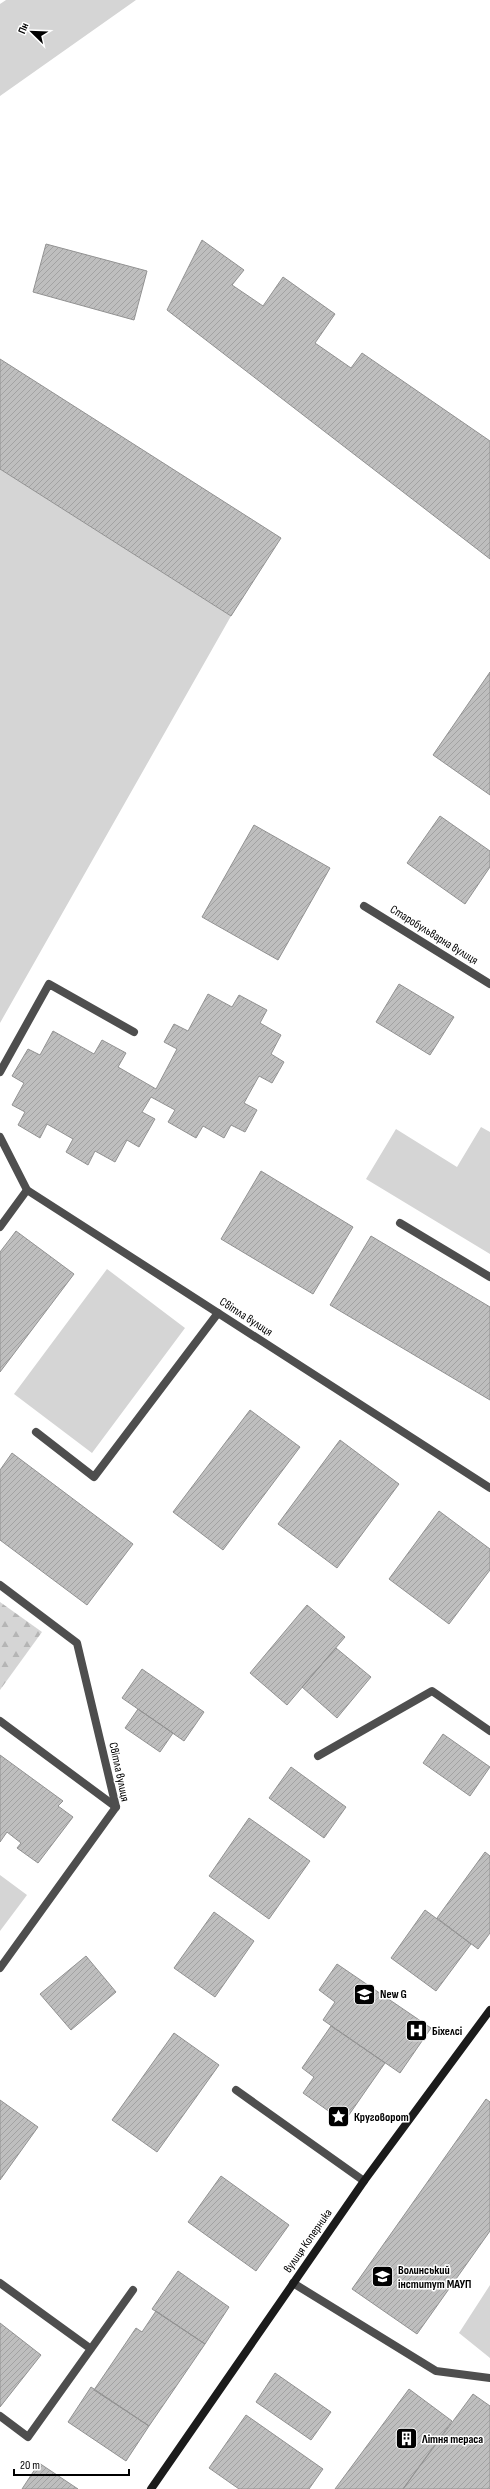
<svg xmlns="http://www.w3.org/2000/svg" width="490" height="2489" font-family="'Sofia Sans Condensed',sans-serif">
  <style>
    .grass { fill: #d5d5d5 }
    .forest { fill: url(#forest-firs) }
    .building { fill: url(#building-hatch); stroke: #929292 }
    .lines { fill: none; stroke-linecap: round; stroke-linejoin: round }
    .lane { stroke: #4e4e4e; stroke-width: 8 }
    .street { stroke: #4e4e4e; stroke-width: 8 }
    .secondary { stroke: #1b1b1b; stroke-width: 8 }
    .labels { text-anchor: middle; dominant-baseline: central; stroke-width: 3; stroke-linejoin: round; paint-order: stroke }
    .street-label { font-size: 12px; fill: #000; stroke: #fff }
    .poi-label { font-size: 12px; font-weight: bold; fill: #000; stroke: #fff; text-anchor: start }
  </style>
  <defs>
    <pattern id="forest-firs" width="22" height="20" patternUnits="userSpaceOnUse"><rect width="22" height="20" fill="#d5d5d5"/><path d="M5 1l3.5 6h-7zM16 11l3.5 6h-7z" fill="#b5b5b5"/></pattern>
    <pattern id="building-hatch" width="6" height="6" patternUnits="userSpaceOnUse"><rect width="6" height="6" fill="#bebebe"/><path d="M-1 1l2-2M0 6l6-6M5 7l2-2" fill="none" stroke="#a2a2a2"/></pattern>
  </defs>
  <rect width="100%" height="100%" fill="#fff"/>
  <path class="grass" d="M6 0H136L0 96V4Z
    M0 469 231 616 0 1023Z
    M481 1127 490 1132V1254L366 1179 396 1129 457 1167Z
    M107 1269 185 1328 92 1453 14 1394Z
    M0 1875 27 1895 0 1931Z
    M490 2285V2358L459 2333Z"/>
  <path class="forest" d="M0 1602 42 1632 0 1690Z"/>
  <path class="building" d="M202 240 244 270 232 285 263 306 283 277 335 314 315 343 351 368 362 353 490 441V559L167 310Z
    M46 244 147 271 134 320 33 292Z
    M0 359 281 538 231 616 0 469Z
    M490 672V795L433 755Z
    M440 816 490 851V867L465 904 407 863Z
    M254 825 330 868 278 960 202 917Z
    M399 984 454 1017 430 1055 376 1022Z
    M208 994 232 1007 239 995 267 1010 260 1023 281 1035 271 1054 284 1062 272 1083 259 1076 244 1103 257 1110 245 1132 231 1125 224 1138 203 1126 196 1138 168 1122 175 1110 151 1097 142 1112 155 1119 139 1147 127 1140 115 1162 95 1151 88 1165 66 1152 73 1139 47 1124 40 1138 18 1125 25 1112 12 1105 24 1083 12 1076 28 1049 40 1055 53 1031 94 1054 102 1040 126 1053 118 1067 156 1089 177 1049 164 1042 174 1024 188 1031Z
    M261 1171 353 1227 313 1294 221 1239Z
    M16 1231 74 1274 0 1372V1252Z
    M371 1236 490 1307V1400L330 1305Z
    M250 1410 300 1447 223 1550 173 1512Z
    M340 1440 399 1484 337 1568 278 1524Z
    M12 1453 133 1544 87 1605 0 1540V1470Z
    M439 1511 490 1549V1570L449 1624 389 1579Z
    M307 1605 345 1637 287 1705 250 1673Z
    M336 1648 371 1677 337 1718 302 1687Z
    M142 1669 204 1712 184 1741 122 1698Z
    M138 1709 173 1733 160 1752 125 1728Z
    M443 1734 490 1767 470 1796 423 1763Z
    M0 1755 63 1801 58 1806 73 1817 38 1863 17 1848 21 1843 7 1832 0 1842Z
    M291 1767 346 1807 324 1838 269 1798Z
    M249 1818 310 1861 269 1919 209 1876Z
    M485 1852 490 1856V1933L478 1949 437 1918Z
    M425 1910 471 1944 436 1991 391 1958Z
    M214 1912 254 1941 215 1997 174 1968Z
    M86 1956 116 1992 71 2030 40 1994Z
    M337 1964 431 2028 400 2073 323 2020 335 2002 319 1990Z
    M331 2026 385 2063 344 2122 303 2093 314 2077 302 2068Z
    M174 2033 219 2065 157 2152 112 2120Z
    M486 2099 490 2102V2231L417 2334 352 2289Z
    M0 2100 38 2127 0 2180Z
    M221 2176 289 2225 256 2271 188 2222Z
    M178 2271 229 2307 205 2344 152 2309Z
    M156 2311 205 2344 149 2426 94 2390 136 2328 142 2332Z
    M0 2323 41 2355 0 2407Z
    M275 2373 331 2412 311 2440 256 2402Z
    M91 2387 149 2426 126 2461 68 2422Z
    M409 2389 452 2421 403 2489H335Z
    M473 2394 490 2406V2489H403Z
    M246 2415 323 2469 309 2489H239L209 2468Z
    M39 2463 78 2489H22Z"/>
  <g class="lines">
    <path class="lane" d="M0 1072 49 984 134 1032
      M0 1137 27 1190
      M400 1223 490 1277
      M36 1432 94 1477 218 1313
      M0 1721 116 1807
      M318 1756 432 1691 490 1731
      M236 2090 364 2181
      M0 2283 91 2349
      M293 2283 436 2371 490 2378
      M0 2416 28 2437 133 2290"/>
    <path class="street" d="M364 906 490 984
      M0 1227 27 1190 490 1488
      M0 1585 77 1643 116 1807 0 1968"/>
    <path class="secondary" d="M151 2489 364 2181 490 2010"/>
  </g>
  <defs>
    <symbol id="school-square" viewBox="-11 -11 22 22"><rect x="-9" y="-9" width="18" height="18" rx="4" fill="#000" stroke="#fff"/><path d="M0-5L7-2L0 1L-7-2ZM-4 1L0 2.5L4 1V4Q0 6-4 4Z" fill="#fff"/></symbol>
    <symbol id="hospital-square" viewBox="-11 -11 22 22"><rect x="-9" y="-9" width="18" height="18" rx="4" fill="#000" stroke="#fff"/><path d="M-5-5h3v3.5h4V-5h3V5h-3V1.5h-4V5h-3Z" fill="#fff"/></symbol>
    <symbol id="sight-square" viewBox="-11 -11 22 22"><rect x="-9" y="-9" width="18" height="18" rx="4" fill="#000" stroke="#fff"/><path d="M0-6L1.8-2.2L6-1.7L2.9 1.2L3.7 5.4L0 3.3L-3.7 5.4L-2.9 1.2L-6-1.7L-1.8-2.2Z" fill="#fff"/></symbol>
    <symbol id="university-square" viewBox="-11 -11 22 22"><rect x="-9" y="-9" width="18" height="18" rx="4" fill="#000" stroke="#fff"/><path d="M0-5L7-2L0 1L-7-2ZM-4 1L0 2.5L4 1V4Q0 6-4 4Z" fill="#fff"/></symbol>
    <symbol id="building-square" viewBox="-11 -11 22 22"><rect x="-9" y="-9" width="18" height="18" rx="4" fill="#000" stroke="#fff"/><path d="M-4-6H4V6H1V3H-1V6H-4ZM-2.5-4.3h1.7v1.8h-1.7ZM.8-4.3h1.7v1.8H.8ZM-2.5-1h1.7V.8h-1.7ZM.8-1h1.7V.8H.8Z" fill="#fff"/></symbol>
  </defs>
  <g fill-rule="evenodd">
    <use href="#school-square" x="352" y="1982" width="25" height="25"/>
    <use href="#hospital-square" x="404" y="2018" width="25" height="25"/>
    <use href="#sight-square" x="326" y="2104" width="25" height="25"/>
    <use href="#university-square" x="370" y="2264" width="25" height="25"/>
    <use href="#building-square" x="394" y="2426" width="25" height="25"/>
  </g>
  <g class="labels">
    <g class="street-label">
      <text transform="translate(434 935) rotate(32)">Старобульварна вулиця</text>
      <text transform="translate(246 1317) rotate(33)">Світла вулиця</text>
      <text transform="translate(119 1772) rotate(78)">Світла вулиця</text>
      <text transform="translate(308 2241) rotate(-55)">вулиця Коперника</text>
    </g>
    <g class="poi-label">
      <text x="380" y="1994">New G</text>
      <text x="432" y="2031">Біхелсі</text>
      <text x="354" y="2117">Круговорот</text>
      <text x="398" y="2270">Волинський<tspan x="398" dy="14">інститут МАУП</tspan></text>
      <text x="422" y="2439">Літня тераса</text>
    </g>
  </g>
  <g transform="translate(32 32) rotate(293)" stroke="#ffffff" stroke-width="3" paint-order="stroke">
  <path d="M0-3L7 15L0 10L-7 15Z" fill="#000000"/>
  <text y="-6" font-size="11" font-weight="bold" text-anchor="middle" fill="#000000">Пн</text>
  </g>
  <path d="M14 2469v6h115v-6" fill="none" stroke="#000000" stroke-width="2"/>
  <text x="20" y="2469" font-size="12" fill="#000000" stroke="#ffffff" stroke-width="3" paint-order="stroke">20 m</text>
</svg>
